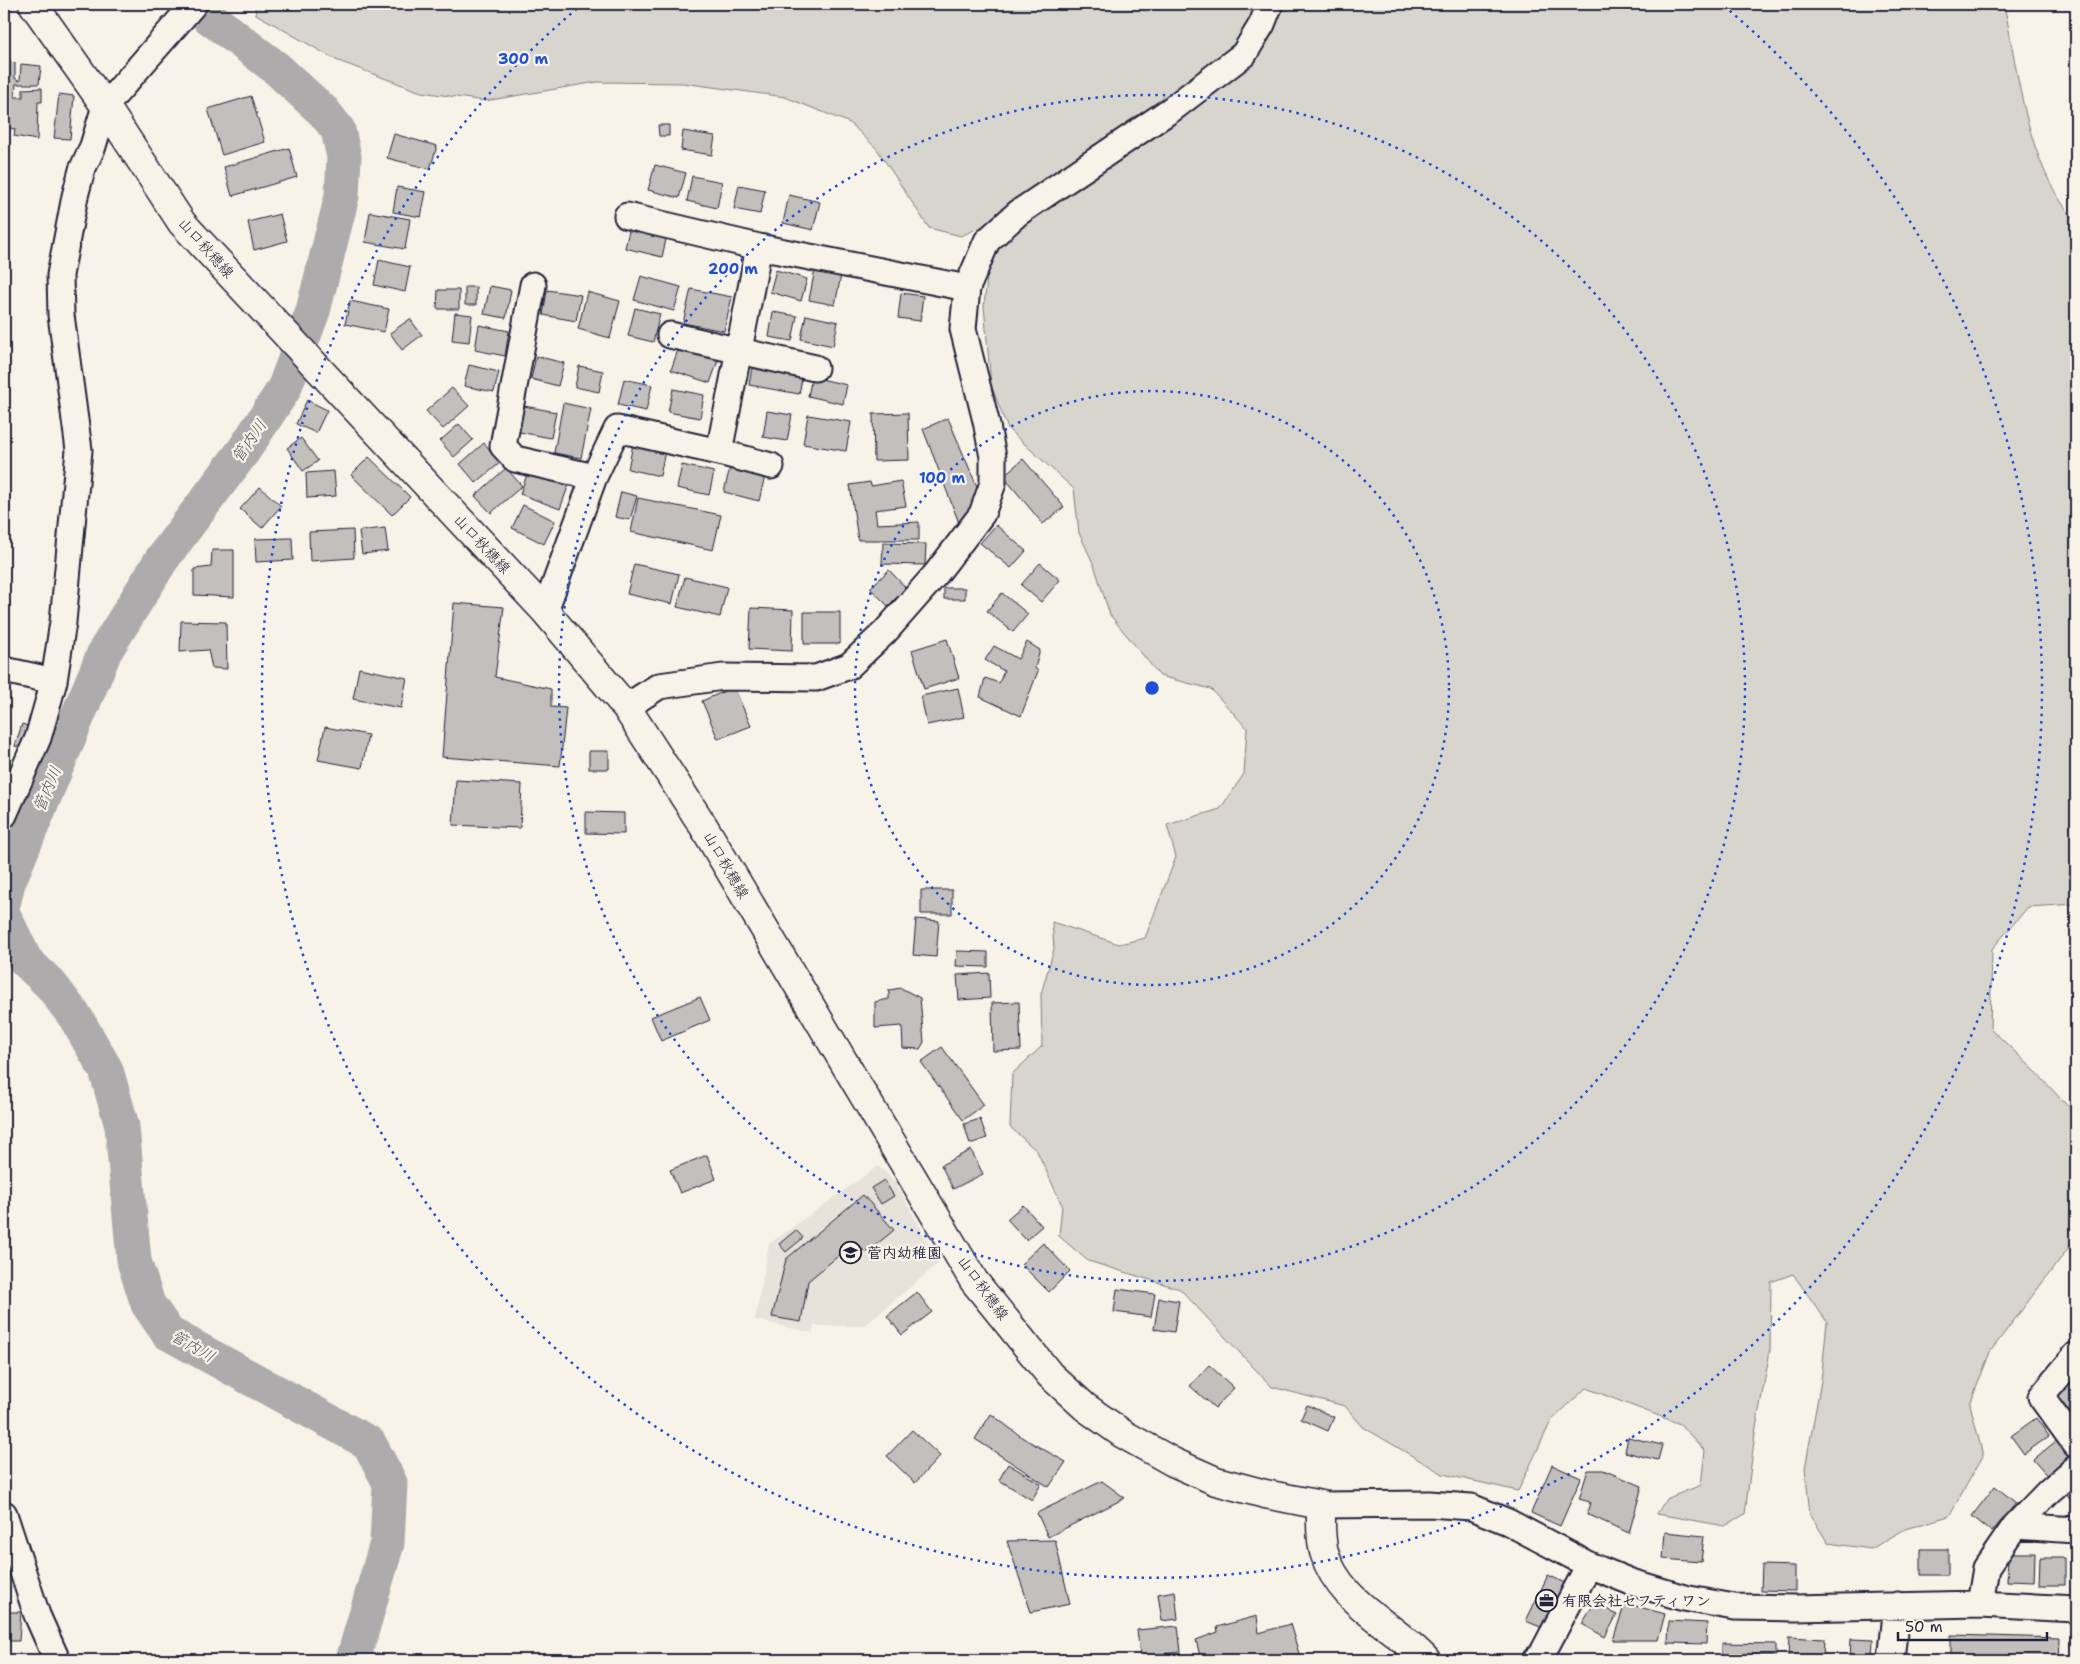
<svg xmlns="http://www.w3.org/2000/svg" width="2080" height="1664" font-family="'Shantell Sans','Klee One',sans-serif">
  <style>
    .built { fill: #e7e3db }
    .green { fill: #d8d5cf; stroke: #7d7c85 }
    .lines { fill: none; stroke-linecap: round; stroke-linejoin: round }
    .river { stroke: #aeabad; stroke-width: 35 }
    .building { fill: #c2bfbd; stroke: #22223b }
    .minor-casing { stroke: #22223b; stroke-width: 29 }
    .major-casing { stroke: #22223b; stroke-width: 31 }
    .minor { stroke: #f7f3e8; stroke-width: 25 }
    .major { stroke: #f7f3e8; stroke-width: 28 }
    .ring { fill: none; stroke: #1d4ed8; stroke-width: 2.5; stroke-dasharray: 2.5 5 }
    .labels { text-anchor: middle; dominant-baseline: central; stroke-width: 4.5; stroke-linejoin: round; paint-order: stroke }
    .street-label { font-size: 15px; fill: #22223b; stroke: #f7f3e8 }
    .poi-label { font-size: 15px; font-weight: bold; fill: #22223b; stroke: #f7f3e8; text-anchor: start }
    .water-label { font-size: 16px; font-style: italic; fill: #535263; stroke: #f7f3e8 }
    .centre { fill: #1d4ed8; stroke: #f7f3e8; stroke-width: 2.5 }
    .ring-label { font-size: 15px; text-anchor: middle; font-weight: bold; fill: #1d4ed8; stroke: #f7f3e8; stroke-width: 4.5; stroke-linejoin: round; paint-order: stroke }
  </style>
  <rect width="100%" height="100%" fill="#f7f3e8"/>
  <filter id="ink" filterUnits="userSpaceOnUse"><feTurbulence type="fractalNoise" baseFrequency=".02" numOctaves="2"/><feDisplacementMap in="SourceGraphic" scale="10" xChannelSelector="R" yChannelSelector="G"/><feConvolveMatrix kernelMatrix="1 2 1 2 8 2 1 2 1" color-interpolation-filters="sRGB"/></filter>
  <g filter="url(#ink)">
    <path class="built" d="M878 1166 895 1181 939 1263 864 1326H814L813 1333 755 1320 769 1244Z"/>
    <path class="green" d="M254 4H2004C2019 77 2026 164 2076 222V904L2028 907 1992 949 1990 1028 2032 1068 2076 1115V1238L1990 1352 1970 1404 1983 1456 1949 1516 1905 1529 1871 1549 1828 1543 1810 1514 1805 1468 1821 1381 1827 1322 1793 1274 1771 1282 1770 1351 1755 1433 1745 1514 1725 1526 1657 1514 1666 1499 1701 1485 1705 1451 1680 1424 1586 1388 1551 1421 1518 1491 1443 1474 1363 1427 1345 1406 1272 1387 1180 1289 1088 1261 1059 1236 1062 1205 1037 1151 1010 1127 1012 1074 1042 1046 1041 994 1054 949 1052 922 1119 944 1145 938 1176 857 1167 825 1220 809 1244 774 1247 728 1211 689 1160 676 1110 615 1094 565 1079 533 1074 489 1008 429 991 385 984 306 989 260 990 223 961 236 929 228 877 149 850 123 785 97 683 83 597 82 485 101 421 92 336 60 256 14Z"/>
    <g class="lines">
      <path class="river" d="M4 900 8 883 105 651 162 559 244 450 284 389 313 311 342 196 344 157 338 130 324 112 276 68 192 4
        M4 916 25 960 51 985 76 1018 106 1070 122 1126 134 1261 148 1304 168 1333 369 1443 390 1483 387 1543 353 1660"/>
    </g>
    <path class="building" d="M4 61 15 63V78L20 81 21 64 41 66 39 84H16L15 97H23V89L42 88V102H38L37 140 14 136 15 129 4 128Z
      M59 94 74 96 70 139 54 138Z
      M251 96 265 142 222 155 208 109Z
      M658 125H669V136H659Z
      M683 131 715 136 712 155 681 150Z
      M394 134 437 146 430 169 387 158Z
      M289 148 297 177 232 196 224 167Z
      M655 165 686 173 679 198 648 190Z
      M692 176 722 182 717 208 687 201Z
      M739 185 765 190 760 214 734 209Z
      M397 187 426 192 421 217 393 212Z
      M789 195 820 202 813 230 783 223Z
      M370 212 410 219 405 249 365 242Z
      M280 214 287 241 254 250 248 222Z
      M631 222 668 231 662 257 625 248Z
      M379 260 410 267 405 292 374 285Z
      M815 269 841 275 835 305 809 300Z
      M776 270 807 279 801 301 770 292Z
      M641 276 681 287 674 311 634 300Z
      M490 286 511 290 506 318 484 314Z
      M465 287H476V305H465Z
      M691 289 732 297 724 331 683 323Z
      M438 290H459V309H437Z
      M547 290 581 295 576 321 543 315Z
      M587 292 620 301 610 338 578 329Z
      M901 293 923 296 920 321 898 318Z
      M350 301 389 309 384 332 345 324Z
      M635 308 660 314 653 342 628 336Z
      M773 312 797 316 792 341 769 337Z
      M455 313 472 315 469 342 452 340Z
      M806 315 838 322 833 346 801 339Z
      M410 319 422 335 402 350 390 333Z
      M479 325 509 331 505 356 475 350Z
      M681 341 720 355 710 383 671 370Z
      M536 356 564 363 558 386 531 379Z
      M753 361 804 369 799 394 749 385Z
      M469 365 499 372 494 392 464 386Z
      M579 366 603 371 599 392 575 387Z
      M812 377 847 385 843 404 808 396Z
      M624 379 652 385 646 411 618 405Z
      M452 388 469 406 443 429 426 411Z
      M673 389 704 395 700 418 668 412Z
      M307 400 327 410 316 433 296 424Z
      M563 403 591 409 581 458 554 453Z
      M524 406 556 412 551 438 519 432Z
      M767 411 792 415 787 441 763 437Z
      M908 413 909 460 874 461 873 414Z
      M808 415 851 422 846 451 803 444Z
      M948 418 978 489 971 510 959 523 923 429Z
      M459 424 473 440 454 457 440 441Z
      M301 438 318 461 303 471 287 448Z
      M484 443 501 462 476 483 460 464Z
      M633 444 665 451 660 476 628 469Z
      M369 457 410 497 392 515 351 475Z
      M1023 459 1064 507 1043 524 1003 476Z
      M682 465 714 472 709 495 677 488Z
      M730 467 765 476 759 501 724 492Z
      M506 468 522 486 491 513 475 496Z
      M529 469 569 484 560 509 520 494Z
      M334 471 336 496 307 498 306 473Z
      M901 481 906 506 875 510 877 524 919 522V540H858L850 485 870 482 871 486Z
      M260 487 281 506 262 528 240 509Z
      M621 492 637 496 630 520 615 517Z
      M638 498 721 515 713 550 631 532Z
      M523 505 555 521 544 544 512 528Z
      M996 525 1026 551 1011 568 980 543Z
      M385 528 388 551 362 554 359 531Z
      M353 530 354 558 310 561 309 532Z
      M292 538 293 560 256 562 255 539Z
      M883 543 926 544 925 565 882 564Z
      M212 550H234V597L194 595V569L211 567Z
      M1040 563 1060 580 1041 602 1021 585Z
      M634 564 679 574 672 604 627 594Z
      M889 570 906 588 888 606 870 588Z
      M685 577 727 587 720 617 677 607Z
      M944 588H965V599H944Z
      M1002 593 1028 614 1013 632 987 611Z
      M454 603 504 607 495 677 551 689V707L566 708 560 766 442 757Z
      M751 608 793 610 792 651 749 649Z
      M804 612H840V644H804Z
      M181 621 226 622 227 669 212 668 208 650 180 652Z
      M947 639 959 678 924 689 912 650Z
      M1027 642 1040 650 1035 668 1038 671 1021 716 980 697 985 678 999 683 1004 671 985 660 994 646 1018 659Z
      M359 668 407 678 401 708 353 699Z
      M734 687 751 726 718 739 702 701Z
      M958 688 964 717 927 725 921 696Z
      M22 724 34 728 27 750 15 746Z
      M325 727 368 735 362 768 318 760Z
      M589 751H609V769H589Z
      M456 780 522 784 520 828 453 825Z
      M586 812 624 813V834L586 833Z
      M921 890H952V914H921Z
      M916 919 939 921 936 957 913 955Z
      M957 951 988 952V967L956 966Z
      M989 973 990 998 959 1000 957 975Z
      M901 988 920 998 924 1042 920 1049 903 1048 902 1026 875 1028V1002L889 999V990Z
      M700 997 710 1020 661 1041 651 1017Z
      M1019 1002 1021 1050 993 1051 992 1003Z
      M942 1047 984 1105 963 1120 921 1062Z
      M980 1119 987 1138 970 1144 964 1124Z
      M971 1150 983 1174 953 1189 941 1165Z
      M707 1155 716 1179 680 1193 670 1170Z
      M884 1180 894 1196 881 1204 871 1188Z
      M863 1195 894 1230 866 1253 855 1242 808 1281 801 1322 772 1317 786 1259Z
      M1023 1205 1042 1226 1026 1240 1007 1219Z
      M796 1230 803 1238 786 1252 779 1244Z
      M1043 1243 1070 1271 1049 1292 1021 1264Z
      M1117 1289 1155 1294 1151 1317 1114 1312Z
      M917 1292 932 1312 902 1335 887 1316Z
      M1159 1298 1179 1301 1174 1332 1154 1329Z
      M1209 1365 1234 1388 1215 1408 1190 1386Z
      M2076 1383V1418L2073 1420 2056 1398Z
      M1307 1405 1334 1417 1328 1431 1301 1419Z
      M991 1414 1023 1438 1066 1462 1049 1487 975 1439Z
      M2036 1418 2049 1436 2024 1454 2011 1436Z
      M912 1430 940 1456 915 1483 887 1456Z
      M1628 1437 1662 1445 1658 1460 1625 1452Z
      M2056 1441 2073 1461 2051 1480 2033 1460Z
      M1008 1464 1041 1484 1032 1500 999 1480Z
      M1552 1465 1581 1478 1560 1526 1531 1513Z
      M1588 1470H1603L1642 1486 1629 1533 1587 1514 1590 1502 1579 1499Z
      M1102 1481 1125 1498 1048 1537 1037 1513Z
      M2076 1484V1508L2065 1491Z
      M1995 1486 2016 1503 1992 1532 1972 1516Z
      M1665 1532 1704 1536 1701 1562 1663 1559Z
      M1055 1540 1070 1604 1031 1612 1007 1541Z
      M1921 1549H1948V1575H1921Z
      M2008 1553H2035L2034 1582 2007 1581Z
      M2040 1558H2065V1585H2039Z
      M1762 1565 1795 1566V1591L1761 1590Z
      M1548 1575 1567 1584 1545 1629 1526 1621Z
      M1175 1591 1178 1619 1162 1621 1158 1594Z
      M1595 1602 1617 1615 1605 1637 1582 1624Z
      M1625 1603 1665 1614 1658 1640H1613Z
      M4 1612H21L19 1641H4Z
      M1257 1616 1259 1633 1290 1624 1301 1660H1201L1196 1640 1218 1632 1217 1627Z
      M1669 1621 1707 1623 1706 1644 1668 1643Z
      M1178 1626 1181 1652 1140 1656 1137 1630Z
      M1951 1635 2060 1638 2059 1660H1951Z
      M1789 1637 1824 1639 1823 1658 1788 1657Z
      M1851 1639 1873 1640 1872 1660H1850Z
      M1722 1643 1776 1644V1656L1722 1655Z
      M131 1653 133 1660H98Z"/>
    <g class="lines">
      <defs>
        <path id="minor" d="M627 216 759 247
          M533 285 503 446 515 459 594 477
          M670 335 815 368
          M719 452 771 466
          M545 611 594 477 617 429 719 452 759 247 967 288
          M4 670 54 681
          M626 707 659 686 723 677 816 678 849 666 885 632 936 574 982 514 993 483V457L986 421 963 329 967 288 987 241 1018 213 1172 109 1244 54 1262 24 1270 4
          M4 815 38 738 54 681 63 622 79 450 61 315 60 275 75 196 82 170 93 146 105 106 194 4
          M2076 1355 2041 1397 2076 1445
          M1321 1505 1429 1504 1471 1507 1508 1522 1589 1565 1631 1582 1684 1598 1734 1607 1795 1608 1980 1604 2076 1609
          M4 1514 37 1615 57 1660
          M2015 1526 2049 1491 2076 1468
          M1980 1604 1986 1568 2015 1526 2076 1530
          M1535 1660 1542 1654 1589 1565
          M1891 1660 1897 1605"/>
        <path id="major" d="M33 4 105 106 182 223 545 611 626 707 704 827 974 1281 1050 1375 1085 1407 1123 1434 1173 1462 1216 1481 1265 1494 1321 1505C1321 1521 1320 1537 1324 1552 1339 1603 1391 1623 1426 1660"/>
      </defs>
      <use href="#minor" class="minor-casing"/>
      <use href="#major" class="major-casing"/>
      <use href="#minor" class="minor"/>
      <use href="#major" class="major"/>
    </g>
  </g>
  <g class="ring">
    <circle cx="1152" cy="688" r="297"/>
    <circle cx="1152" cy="688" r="593"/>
    <path d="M1724 6A890 890 0 1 1 580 6"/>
  </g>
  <defs>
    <symbol id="school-ring" viewBox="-11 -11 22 22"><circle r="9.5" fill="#f7f3e8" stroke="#22223b" stroke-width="1.5"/><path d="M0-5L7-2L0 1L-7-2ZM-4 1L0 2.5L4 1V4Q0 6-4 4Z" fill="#22223b"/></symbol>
    <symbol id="office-ring" viewBox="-11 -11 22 22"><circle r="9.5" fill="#f7f3e8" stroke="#22223b" stroke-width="1.5"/><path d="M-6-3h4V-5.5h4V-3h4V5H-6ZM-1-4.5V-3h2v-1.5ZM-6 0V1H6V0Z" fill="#22223b"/></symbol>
  </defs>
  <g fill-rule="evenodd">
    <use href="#school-ring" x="838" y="1240" width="25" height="25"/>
    <use href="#office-ring" x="1534" y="1588" width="25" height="25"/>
  </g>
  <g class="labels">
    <g class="street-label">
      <text transform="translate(206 248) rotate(48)">山口秋穂線</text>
      <text transform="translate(482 544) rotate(47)">山口秋穂線</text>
      <text transform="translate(726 865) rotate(60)">山口秋穂線</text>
      <text transform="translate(983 1288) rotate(54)">山口秋穂線</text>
    </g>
    <g class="poi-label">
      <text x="867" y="1253">菅内幼稚園</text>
      <text x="1562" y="1601">有限会社セフティワン</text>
    </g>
    <g class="water-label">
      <text transform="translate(249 441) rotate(-55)">管内川</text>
      <text transform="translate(47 789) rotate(-67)">管内川</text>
      <text transform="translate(193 1346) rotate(30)">管内川</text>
    </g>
  </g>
  <circle cx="1152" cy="688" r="8" class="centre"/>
  <g class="ring-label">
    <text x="523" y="64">300 m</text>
    <text x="733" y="274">200 m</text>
    <text x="942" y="483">100 m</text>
  </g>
  <rect width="2080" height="1664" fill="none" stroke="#f7f3e8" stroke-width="20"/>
  <rect x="10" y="10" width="2060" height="1644" fill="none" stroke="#22223b" stroke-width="2" filter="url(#ink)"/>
  <path d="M1898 1632v8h149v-8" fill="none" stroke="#22223b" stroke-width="2.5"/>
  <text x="1905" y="1632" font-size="15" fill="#22223b" stroke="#f7f3e8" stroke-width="4" paint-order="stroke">50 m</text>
</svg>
